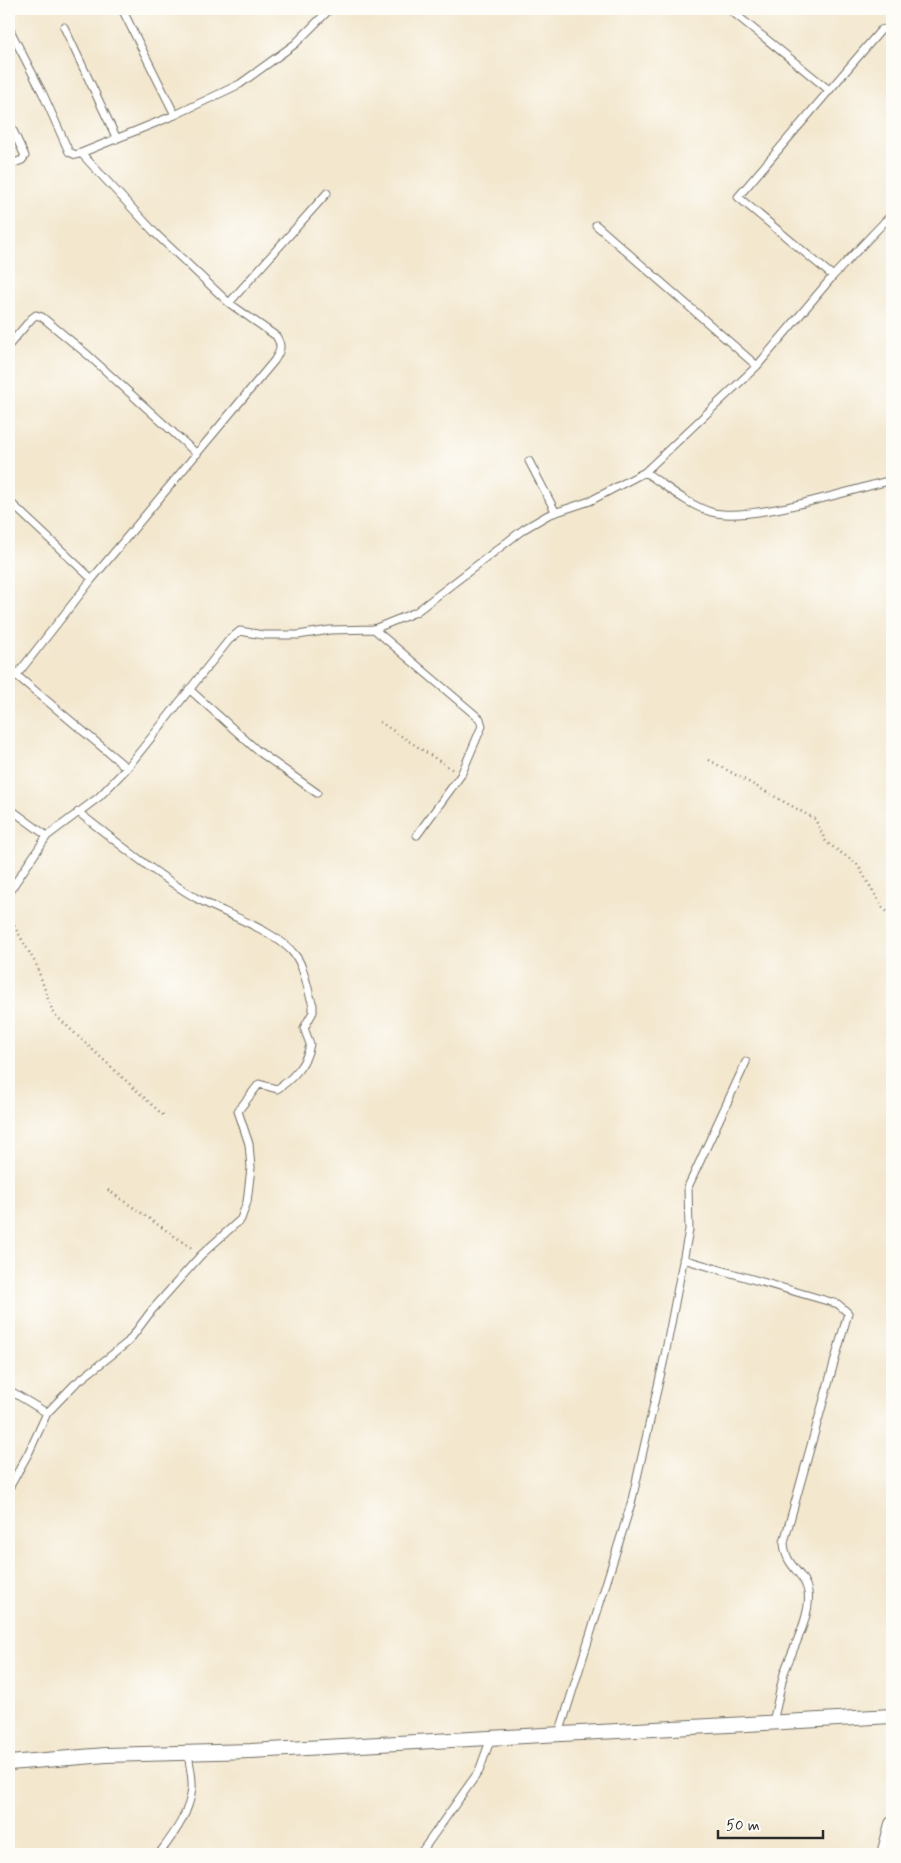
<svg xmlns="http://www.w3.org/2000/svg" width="901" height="1863" font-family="Mynerve,sans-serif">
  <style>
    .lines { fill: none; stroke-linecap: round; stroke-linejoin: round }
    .service-casing { stroke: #716d64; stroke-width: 9 }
    .minor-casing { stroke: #716d64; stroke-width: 16 }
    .path { stroke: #716d64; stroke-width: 2.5; stroke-dasharray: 1 4; stroke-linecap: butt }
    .service { stroke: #fff; stroke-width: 7 }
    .minor { stroke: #fff; stroke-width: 14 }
  </style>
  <rect width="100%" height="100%" fill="#fdfcf7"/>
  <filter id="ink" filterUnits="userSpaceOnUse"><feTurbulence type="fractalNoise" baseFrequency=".02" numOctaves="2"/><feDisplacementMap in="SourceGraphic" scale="10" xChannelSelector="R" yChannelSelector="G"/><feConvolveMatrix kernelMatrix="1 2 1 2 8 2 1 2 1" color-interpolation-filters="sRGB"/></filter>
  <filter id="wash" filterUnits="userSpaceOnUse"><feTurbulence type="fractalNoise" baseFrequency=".0096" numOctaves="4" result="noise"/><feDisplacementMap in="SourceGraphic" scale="20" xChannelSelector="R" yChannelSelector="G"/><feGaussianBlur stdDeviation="1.12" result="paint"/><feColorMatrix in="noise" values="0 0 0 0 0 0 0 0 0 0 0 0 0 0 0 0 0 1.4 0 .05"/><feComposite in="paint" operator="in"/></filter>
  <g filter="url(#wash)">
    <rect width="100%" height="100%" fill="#f3e7ce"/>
  </g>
  <g filter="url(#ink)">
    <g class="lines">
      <defs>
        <path id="service" d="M122 9 175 115
          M729 9 829 90
          M64 27 117 139
          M9 28 43 94 69 152 76 155 175 115 240 84 295 44 330 9
          M9 122 25 156 22 160 9 165
          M596 225 757 366
          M833 276 738 197 881 30 885 29 892 33
          M229 303 327 193
          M9 345 32 318 36 315 42 317 88 355 197 454
          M529 461 555 511
          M645 472C666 486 688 505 711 512 750 523 850 490 892 480
          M9 501 92 579
          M374 629 480 719 482 726 461 775 417 835
          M9 669 127 768
          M16 676 92 579 274 361C280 352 283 346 276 336L229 303 156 234 81 153
          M189 689 258 751 317 793
          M9 808 47 836
          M9 892 47 836 99 797 127 768 229 640 240 631 263 635H298L330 630 374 629 416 612 524 529 548 515 590 501 645 472 757 366 833 276 892 214
          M683 1259 838 1304 848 1313 784 1542C785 1568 804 1571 808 1592 812 1615 791 1652 784 1673 780 1689 777 1706 773 1722
          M9 1390 47 1413
          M9 1488 29 1452 47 1413 75 1384 128 1342 152 1310 201 1255 241 1219 247 1202 251 1168 249 1144 238 1111 259 1084 277 1089C293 1079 307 1063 310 1044L304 1028 313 1012V1005C307 990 305 967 295 955 277 931 223 913 196 898 154 873 117 842 78 812
          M559 1734 631 1504 665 1355 689 1230 688 1187 746 1062
          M159 1854C173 1835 190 1813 192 1788 193 1777 189 1764 188 1752
          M420 1854 479 1771 491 1738"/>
        <path id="minor" d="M9 1763 106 1755 251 1751 892 1716
          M884 1854 892 1824"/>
      </defs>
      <use href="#service" class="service-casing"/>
      <use href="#minor" class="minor-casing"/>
      <path class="path" d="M380 722 453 770
        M709 760 815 819 826 842 857 864 883 908 892 916
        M9 917 36 964 53 1013 163 1115
        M108 1190 193 1249"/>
      <use href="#service" class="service"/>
      <use href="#minor" class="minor"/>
    </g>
  </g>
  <rect width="901" height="1863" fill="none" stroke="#fdfcf7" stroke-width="30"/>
  <path d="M718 1830v8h105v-8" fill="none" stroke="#2b2b2b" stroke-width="2.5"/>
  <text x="726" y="1830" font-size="15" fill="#2b2b2b" stroke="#fdfcf7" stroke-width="4" paint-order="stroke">50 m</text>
</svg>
